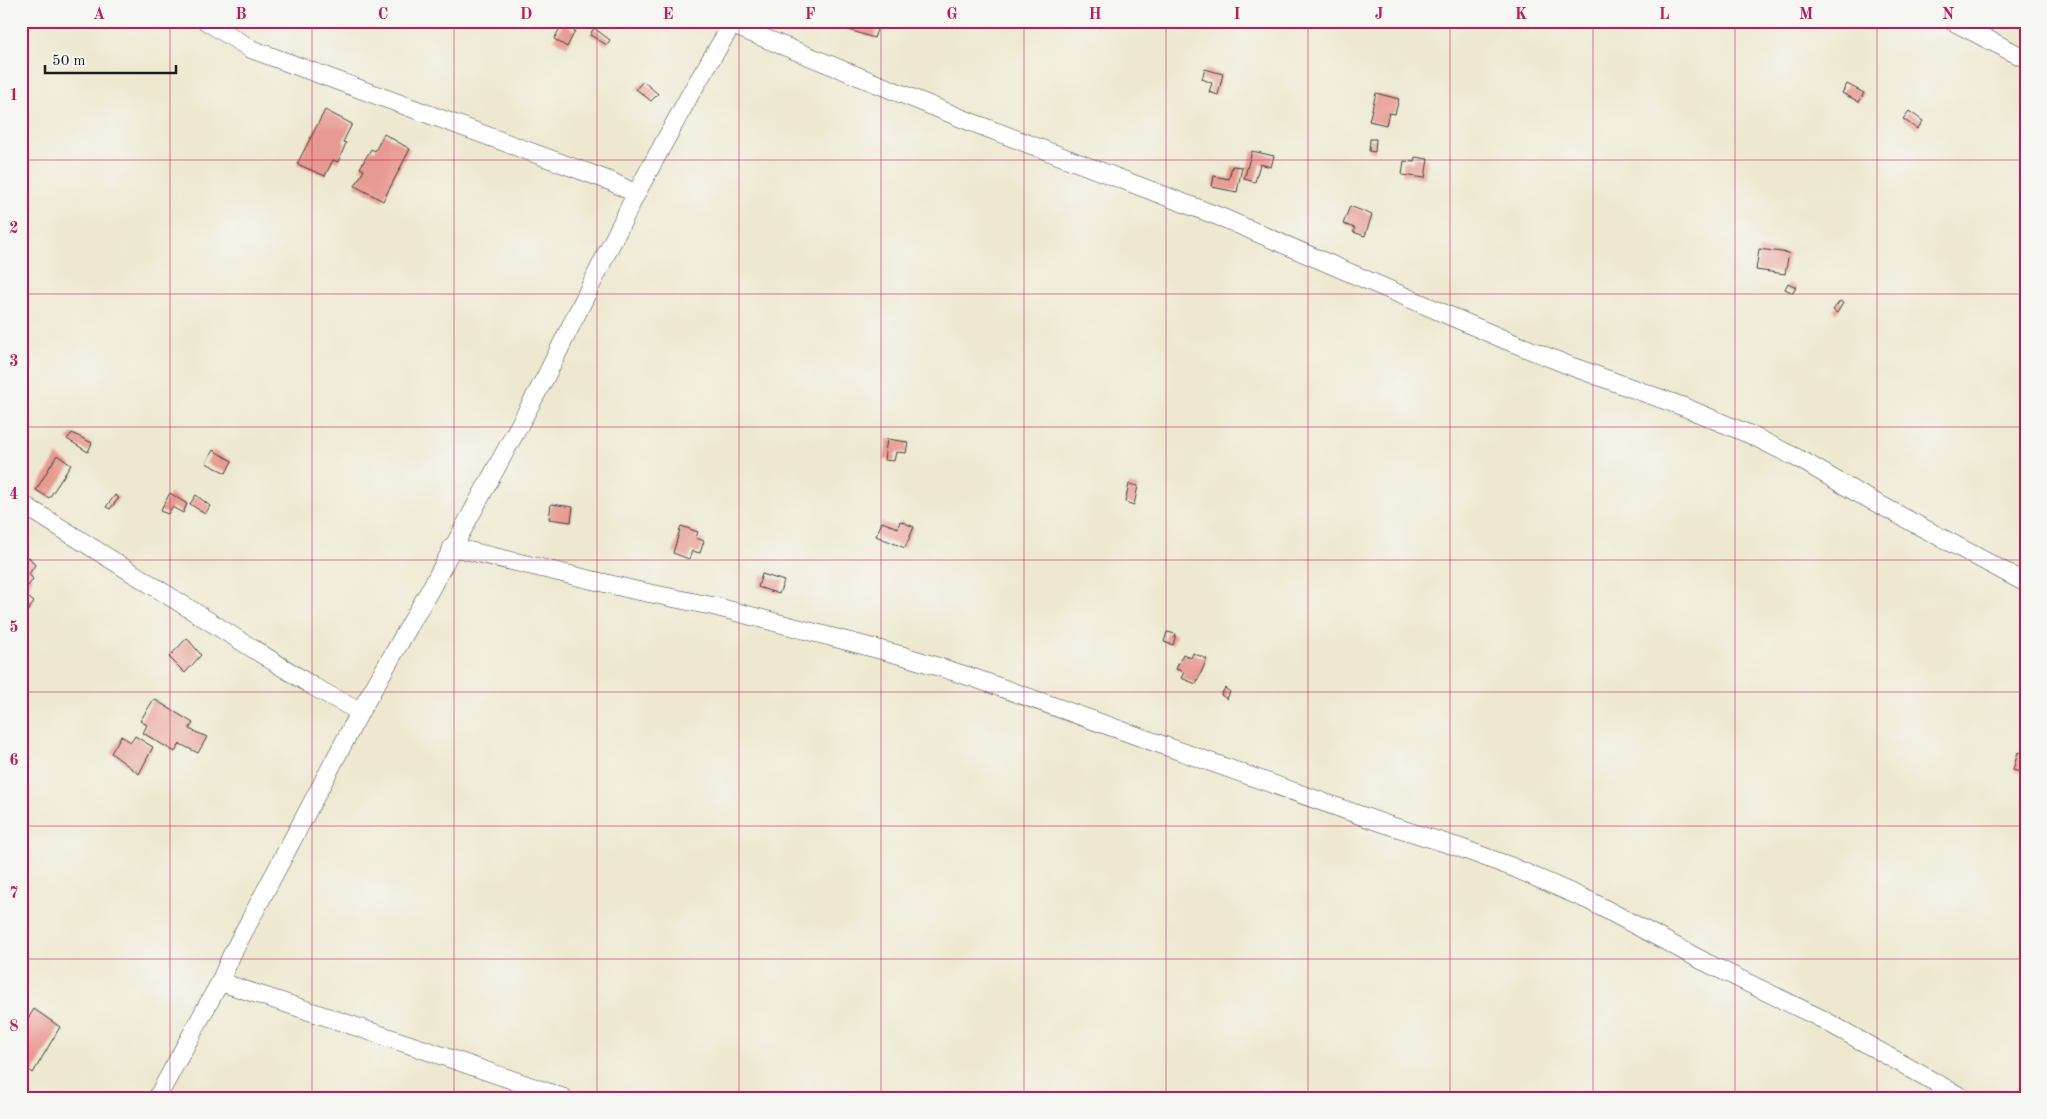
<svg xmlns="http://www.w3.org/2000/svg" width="2047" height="1119" font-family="'Old Standard TT',serif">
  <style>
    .building { fill: #e79a91 }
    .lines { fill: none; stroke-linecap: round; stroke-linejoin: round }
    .minor-casing { stroke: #3b3b37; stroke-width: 19 }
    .minor { stroke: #fff; stroke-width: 18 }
    .grid { fill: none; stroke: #c2185b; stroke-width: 1; stroke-opacity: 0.55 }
    .neatline { fill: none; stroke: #c2185b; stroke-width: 2 }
    .grid-label { font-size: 16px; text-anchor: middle; font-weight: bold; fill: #c2185b }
  </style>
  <rect width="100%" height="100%" fill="#f6f6f2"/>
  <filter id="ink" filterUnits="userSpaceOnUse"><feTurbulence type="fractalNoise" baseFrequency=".02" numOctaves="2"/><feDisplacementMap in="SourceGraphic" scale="10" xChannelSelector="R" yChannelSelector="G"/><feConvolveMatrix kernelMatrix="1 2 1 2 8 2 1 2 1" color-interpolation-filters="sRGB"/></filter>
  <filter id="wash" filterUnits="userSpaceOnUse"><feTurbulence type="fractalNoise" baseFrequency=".0096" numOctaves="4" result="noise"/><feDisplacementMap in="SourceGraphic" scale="20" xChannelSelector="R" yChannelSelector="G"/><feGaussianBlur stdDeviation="1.12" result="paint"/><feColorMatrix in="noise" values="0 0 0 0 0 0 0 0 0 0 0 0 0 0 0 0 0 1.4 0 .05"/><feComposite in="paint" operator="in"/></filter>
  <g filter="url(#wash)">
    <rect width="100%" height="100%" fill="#ede8cf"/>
    <g id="blocks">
      <path class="building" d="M848 21H872L879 24 874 38 846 29Z
        M563 23 575 31 567 47 554 39Z
        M594 28 610 40 607 45 590 35Z
        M1205 69 1223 74 1218 95 1209 92 1212 83 1202 79Z
        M643 81 658 94 651 101 636 89Z
        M1847 84 1864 93 1859 102 1842 93Z
        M1376 93 1399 99 1395 114 1389 113 1386 125 1369 121Z
        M325 110 352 124 343 142 346 143 338 162 333 160 325 176 297 164Z
        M1909 111 1923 121 1917 129 1903 119Z
        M384 134 410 149 383 201 355 186 364 170 360 168 371 149 375 151Z
        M1370 139H1376L1375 152 1369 151Z
        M1252 151 1274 156 1271 167 1260 164 1255 182 1244 179Z
        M1415 157 1428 159 1425 178 1402 175 1404 161 1414 162Z
        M1232 166 1242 167 1237 192 1212 187 1214 176 1229 179Z
        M1350 206 1372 215 1365 236 1353 232 1355 228 1343 224Z
        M1759 249 1789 253 1785 274 1756 270Z
        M1788 283 1796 287 1793 293 1785 289Z
        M1840 301 1843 303 1837 313 1833 310Z
        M72 433 92 443 88 452 67 439Z
        M887 439 908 442 906 453 896 452 894 461 884 460Z
        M213 450 232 461 226 473 206 463Z
        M57 455 71 465 49 498 36 490Z
        M1129 484 1138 486 1134 505 1125 502Z
        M170 493 187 504 183 513 172 507 168 514 160 511Z
        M115 495 119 498 110 509 106 507Z
        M196 495 210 506 205 514 190 504Z
        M551 504 573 507 571 522 549 519Z
        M900 521 914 527 905 548 876 536 882 522 898 528Z
        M681 526 698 532 696 538 704 541 700 553 692 551 689 559 673 553Z
        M29 557 35 565 29 574 33 579 26 589 21 585V562Z
        M762 574 784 581 779 594 758 587Z
        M21 592 34 602 26 613 21 609Z
        M1167 632 1176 634 1173 645 1164 642Z
        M187 638 201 655 185 673 169 657Z
        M1193 653 1207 659 1196 684 1181 678 1184 672 1176 669 1183 654 1191 658Z
        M1225 688 1230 692 1227 699 1221 695Z
        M154 699 193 723 189 729 207 737 198 753 180 744 175 752 143 733 147 725 140 721Z
        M121 736 131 742 135 736 153 747 139 774 111 753Z
        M2018 752 2026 754 2024 773 2013 770Z
        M34 1009 60 1027 33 1073 21 1064V1030Z"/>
    </g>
  </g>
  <g filter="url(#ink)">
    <use href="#blocks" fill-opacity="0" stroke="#3b3b37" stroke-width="1"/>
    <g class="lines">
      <defs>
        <path id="minor" d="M206 21 251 49 270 56 610 181 636 194
          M1952 21 2026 59
          M732 25 971 122 1223 218 1508 341 1573 367 1684 407 1751 435 1803 461 1854 491 2026 583
          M21 503 314 687 360 712
          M452 547 634 590 717 607 904 656 974 678 1382 823 1458 847 1512 867 1590 901 1705 962 1822 1019 1963 1098
          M220 982C335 1019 450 1058 564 1098
          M157 1098 220 982 232 954 360 712 431 588 546 376 636 194 692 91 734 21"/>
      </defs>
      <use href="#minor" class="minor-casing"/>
      <use href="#minor" class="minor"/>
    </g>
  </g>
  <path class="grid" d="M170 21V1098M312 21V1098M454 21V1098M597 21V1098M739 21V1098M881 21V1098M1024 21V1098M1166 21V1098M1308 21V1098M1450 21V1098M1593 21V1098M1735 21V1098M1877 21V1098M21 160H2026M21 294H2026M21 427H2026M21 560H2026M21 692H2026M21 826H2026M21 959H2026"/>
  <rect width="2047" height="1119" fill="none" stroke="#f6f6f2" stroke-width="55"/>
  <path d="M45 65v8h131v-8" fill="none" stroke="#1c1c1c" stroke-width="2.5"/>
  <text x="52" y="65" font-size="15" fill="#1c1c1c" stroke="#f6f6f2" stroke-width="4" paint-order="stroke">50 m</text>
  <rect x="28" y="28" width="1992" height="1064" class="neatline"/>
  <g class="grid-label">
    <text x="99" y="19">A</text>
    <text x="241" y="19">B</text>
    <text x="383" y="19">C</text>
    <text x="526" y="19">D</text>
    <text x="668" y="19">E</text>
    <text x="810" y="19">F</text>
    <text x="952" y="19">G</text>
    <text x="1095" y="19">H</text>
    <text x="1237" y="19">I</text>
    <text x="1379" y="19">J</text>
    <text x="1521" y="19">K</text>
    <text x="1664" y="19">L</text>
    <text x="1806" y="19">M</text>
    <text x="1948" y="19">N</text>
    <text x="14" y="100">1</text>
    <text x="14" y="233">2</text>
    <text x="14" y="366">3</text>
    <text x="14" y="499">4</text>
    <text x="14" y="632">5</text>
    <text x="14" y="765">6</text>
    <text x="14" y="898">7</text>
    <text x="14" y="1031">8</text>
  </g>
</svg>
